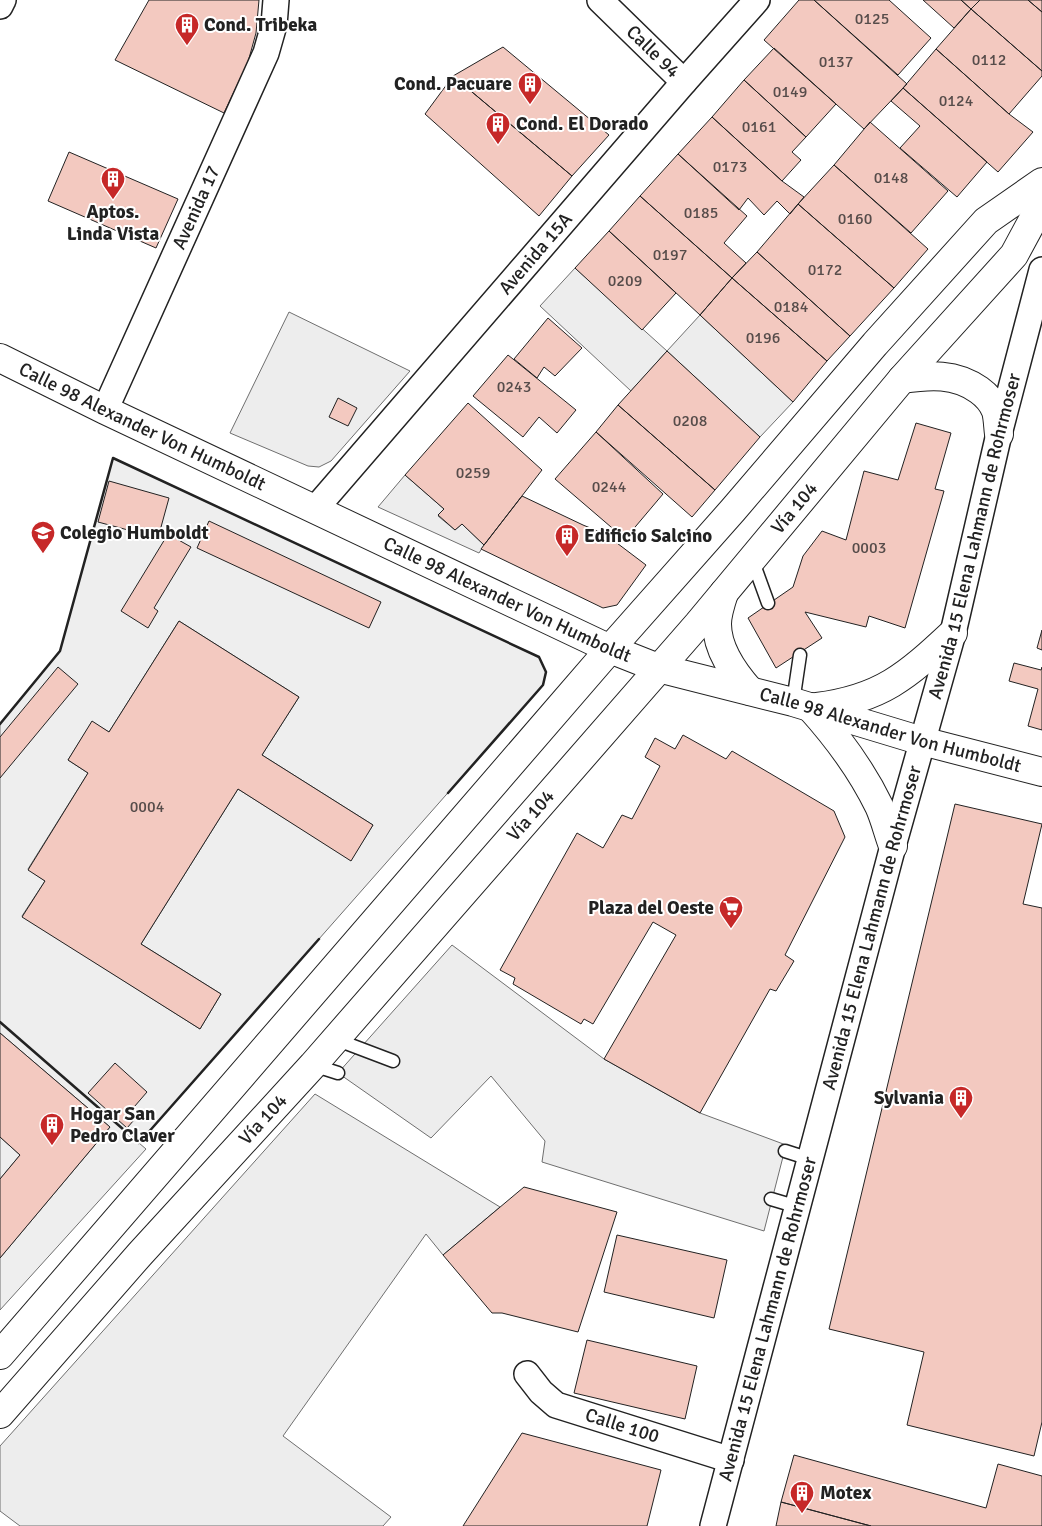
<svg xmlns="http://www.w3.org/2000/svg" width="1042" height="1526" font-family="Signika,sans-serif">
  <style>
    .green { fill: #eee; stroke: #6f6f6f; fill-rule: evenodd }
    .parking { fill: #ededed; stroke: #6f6f6f }
    .building { fill: #f3c9c0; stroke: #222 }
    .lines { fill: none; stroke-linecap: round; stroke-linejoin: round }
    .lane-casing { stroke: #222; stroke-width: 15 }
    .street-casing { stroke: #222; stroke-width: 28 }
    .secondary-casing { stroke: #222; stroke-width: 30 }
    .lane { stroke: #fff; stroke-width: 12 }
    .street { stroke: #fff; stroke-width: 25 }
    .secondary { stroke: #fff; stroke-width: 28 }
    .wall { stroke: #222; stroke-width: 2.5 }
    .labels { text-anchor: middle; dominant-baseline: central; stroke-width: 4; stroke-linejoin: round; paint-order: stroke }
    .number-label { font-size: 16px; fill: #564c4a }
    .poi-label { font-size: 19px; font-weight: bold; fill: #222; stroke: #fff; text-anchor: start }
    .street-label { font-size: 19px; fill: #222; stroke: #fff }
  </style>
  <rect width="100%" height="100%" fill="#fff"/>
  <path class="green" d="M113 458 539 657 546 672 543 685 139 1143 146 1149 0 1310V1258L110 1127 0 1033V724L60 651ZM179 621 299 697 262 755 373 825 351 860 238 789 141 944 221 994 200 1029 22 916 45 881 28 869 88 773 68 760 92 722 109 732Z
    M0 1137 20 1155 0 1179Z"/>
  <path class="parking" d="M575 268 667 351 700 315 793 402 760 437 667 351 631 391 540 306Z
    M289 312 410 371 331 461 319 467 308 466 230 433Z
    M405 475 444 509 438 516 455 530 462 524 484 545 479 553 378 507Z
    M452 945 604 1059 700 1113 786 1145 764 1231 542 1162 545 1141 491 1076 431 1138 338 1073Z
    M315 1094 500 1207 443 1255 426 1234 283 1436 391 1517 383 1526H20L0 1511V1446Z"/>
  <path class="building" d="M149 0H259L256 33 248 62 224 113 115 60Z
    M799 0H814L907 84 864 129 764 40Z
    M814 0H889L931 38 898 75Z
    M923 0H961L971 9 954 28Z
    M961 0H980L971 9Z
    M980 0H1028L1042 12V71L971 9Z
    M1028 0H1042V12Z
    M971 9 1042 71V76L1009 114 936 49Z
    M503 47 609 135 572 176 453 76Z
    M774 48 836 104 806 137 744 80Z
    M936 49 1009 114 1033 132 998 172 903 88Z
    M453 76 572 176 539 216 425 114Z
    M744 80 806 137 792 152 801 160 782 181 712 117Z
    M903 88 987 162 957 197 900 148 920 126 891 101Z
    M712 117 782 181 804 197 790 214 777 201 764 215 748 198 739 210 678 154Z
    M870 122 948 191 911 233 834 165Z
    M69 152 178 199 156 248 48 201Z
    M678 154 747 216 724 243 746 263 732 278 640 196Z
    M834 165 928 249 894 288 798 204Z
    M640 196 732 278 700 315 609 231Z
    M798 204 894 288 850 336 757 252Z
    M609 231 676 293 642 330 575 268Z
    M757 252 850 336 827 361 732 278Z
    M732 278 827 361 793 402 700 315Z
    M548 318 582 348 555 376 544 367 537 378 514 359Z
    M667 351 760 437 715 490 618 405Z
    M508 355 576 410 557 433 539 417 523 437 473 396Z
    M338 398 357 408 348 426 329 417Z
    M468 403 542 470 484 545 462 524 455 530 438 515 444 509 405 475Z
    M618 405 715 490 692 517 596 432Z
    M916 423 951 433 935 489 944 491 905 628 869 616 866 627 805 612 822 638 776 668 748 618 793 587 803 556 822 531 846 540 864 471 898 480Z
    M596 432 663 494 625 539 555 479Z
    M109 481 169 498 158 538 98 522Z
    M522 496 583 525 605 534 646 565 617 605 603 608 481 549Z
    M209 521 381 602 369 628 197 548Z
    M168 534 191 547 154 608 158 611 148 628 121 611Z
    M179 621 299 697 262 755 373 825 351 861 238 789 141 944 221 994 200 1029 22 917 45 881 28 870 88 773 68 760 92 721 109 732Z
    M1042 630V650L1037 648Z
    M1014 663 1041 670 1042 667V730L1028 726 1038 689 1009 681Z
    M58 667 78 684 0 778V737Z
    M683 735 726 759 732 751 834 811 845 837 785 955 794 961 776 991 770 989 700 1113 604 1059 676 935 653 922 593 1024 584 1019 581 1024 513 984 515 978 500 970 577 833 603 848 622 815 632 819 660 766 645 757 655 738 675 749Z
    M955 804 1042 824 1023 904 1042 908V1422L1034 1456 907 1425 924 1352 829 1329Z
    M0 1033 110 1127 0 1258V1179L20 1155 0 1137Z
    M115 1063 147 1092 128 1114 134 1120 127 1128 88 1093Z
    M524 1187 617 1212 578 1332 502 1313H492L443 1255Z
    M617 1235 727 1260 714 1318 604 1292Z
    M587 1340 697 1366 685 1419 574 1393Z
    M522 1433 661 1470 647 1526H463Z
    M794 1455 986 1508 998 1464 1042 1476V1526H871L781 1502Z
    M781 1502 871 1526H776Z"/>
  <g class="lines">
    <defs>
      <path id="lane" d="M752 559 768 603
        M793 702 800 655
        M335 1039 393 1061
        M313 1065 338 1073
        M785 1151 810 1159
        M771 1199 798 1207"/>
      <g id="street">
        <path id="s1" d="M600 0 684 82"/>
        <path d="M0 6 3 0"/>
        <path id="s2" d="M105 410 266 53 274 25 276 0"/>
        <path id="s3" d="M316 508 684 82 757 0"/>
        <path id="s4" d="M527 1374 541 1392 556 1405 731 1460"/>
        <path id="s5" d="M713 1526 893 846 953 633 999 434 1042 270"/>
      </g>
      <g id="secondary">
        <path id="s6" d="M0 358 105 410 610 649 658 668 793 702 922 741 1042 772"/>
        <path d="M902 379C930 375 955 373 979 390 986 395 993 403 996 411 998 418 998 427 999 434"/>
        <path d="M724 593C721 602 717 614 717 624 717 650 734 673 750 691"/>
        <path d="M810 707C838 738 861 769 879 806 885 819 888 833 893 846"/>
        <path d="M817 707C881 699 907 676 953 633"/>
        <path d="M0 1355 610 649 733 510 875 344 986 221 1042 182"/>
        <path id="s7" d="M0 1414 140 1254 313 1065 698 624 902 379 1014 255 1042 203"/>
      </g>
    </defs>
    <use href="#lane" class="lane-casing"/>
    <use href="#street" class="street-casing"/>
    <use href="#secondary" class="secondary-casing"/>
    <use href="#lane" class="lane"/>
    <use href="#street" class="street"/>
    <use href="#secondary" class="secondary"/>
    <path class="wall" d="M0 724 60 651 113 458 539 657 546 672 543 685 448 793
      M0 1022 139 1143 319 939"/>
  </g>
  <defs>
    <symbol id="building-pin" viewBox="-11 -11 22 30"><path d="M0 17L-7.5 6A9.5 9.5 0 1 1 7.5 6Z" fill="#c62828" stroke="#fff"/><path d="M-4-6H4V6H1V3H-1V6H-4ZM-2.5-4.3h1.7v1.8h-1.7ZM.8-4.3h1.7v1.8H.8ZM-2.5-1h1.7V.8h-1.7ZM.8-1h1.7V.8H.8Z" fill="#fff"/></symbol>
    <symbol id="school-pin" viewBox="-11 -11 22 30"><path d="M0 17L-7.5 6A9.5 9.5 0 1 1 7.5 6Z" fill="#c62828" stroke="#fff"/><path d="M0-5L7-2L0 1L-7-2ZM-4 1L0 2.5L4 1V4Q0 6-4 4Z" fill="#fff"/></symbol>
    <symbol id="supermarket-pin" viewBox="-11 -11 22 30"><path d="M0 17L-7.5 6A9.5 9.5 0 1 1 7.5 6Z" fill="#c62828" stroke="#fff"/><path d="M-6-5.5h2.5l.6 2H6L4.5 2H-2.5L-4.4-4H-6ZM-1.5 3.2a1.3 1.3 0 1 0 .1 0ZM3 3.2a1.3 1.3 0 1 0 .1 0Z" fill="#fff"/></symbol>
  </defs>
  <g fill-rule="evenodd">
    <use href="#building-pin" x="173" y="11" width="28" height="38"/>
    <use href="#building-pin" x="516" y="70" width="28" height="38"/>
    <use href="#building-pin" x="484" y="110" width="28" height="38"/>
    <use href="#building-pin" x="99" y="165" width="28" height="38"/>
    <use href="#school-pin" x="29" y="519" width="28" height="38"/>
    <use href="#building-pin" x="553" y="522" width="28" height="38"/>
    <use href="#supermarket-pin" x="717" y="894" width="28" height="38"/>
    <use href="#building-pin" x="947" y="1084" width="28" height="38"/>
    <use href="#building-pin" x="38" y="1111" width="28" height="38"/>
    <use href="#building-pin" x="788" y="1479" width="28" height="38"/>
  </g>
  <g class="labels">
    <g class="number-label">
      <text x="872" y="19">0125</text>
      <text x="989" y="60">0112</text>
      <text x="836" y="62">0137</text>
      <text x="790" y="92">0149</text>
      <text x="956" y="101">0124</text>
      <text x="759" y="127">0161</text>
      <text x="730" y="167">0173</text>
      <text x="891" y="178">0148</text>
      <text x="701" y="213">0185</text>
      <text x="855" y="219">0160</text>
      <text x="670" y="255">0197</text>
      <text x="825" y="270">0172</text>
      <text x="625" y="281">0209</text>
      <text x="791" y="307">0184</text>
      <text x="763" y="338">0196</text>
      <text x="514" y="387">0243</text>
      <text x="690" y="421">0208</text>
      <text x="473" y="473">0259</text>
      <text x="609" y="487">0244</text>
      <text x="869" y="548">0003</text>
      <text x="147" y="807">0004</text>
    </g>
    <g class="poi-label">
      <text x="204" y="25">Cond. Tribeka</text>
      <text x="512" y="84" text-anchor="end">Cond. Pacuare</text>
      <text x="516" y="124">Cond. El Dorado</text>
      <text x="113" y="212" text-anchor="middle">Aptos.<tspan x="113" dy="22">Linda Vista</tspan></text>
      <text x="60" y="533">Colegio Humboldt</text>
      <text x="584" y="536">Edificio Salcino</text>
      <text x="714" y="908" text-anchor="end">Plaza del Oeste</text>
      <text x="944" y="1098" text-anchor="end">Sylvania</text>
      <text x="70" y="1114">Hogar San<tspan x="70" dy="22">Pedro Claver</tspan></text>
      <text x="820" y="1493">Motex</text>
    </g>
    <g class="street-label">
      <text stroke="none"><textPath href="#s1" startOffset="74">Calle 94</textPath></text>
      <text stroke="none"><textPath href="#s2" startOffset="222">Avenida 17</textPath></text>
      <text stroke="none"><textPath href="#s3" startOffset="336">Avenida 15A</textPath></text>
      <text stroke="none"><textPath href="#s6" startOffset="158">Calle 98 Alexander Von Humboldt</textPath></text>
      <text stroke="none"><textPath href="#s7" startOffset="1205">Vía 104</textPath></text>
      <text stroke="none"><textPath href="#s5" startOffset="1024">Avenida 15 Elena Lahmann de Rohrmoser</textPath></text>
      <text stroke="none"><textPath href="#s6" startOffset="562">Calle 98 Alexander Von Humboldt</textPath></text>
      <text stroke="none"><textPath href="#s6" startOffset="968">Calle 98 Alexander Von Humboldt</textPath></text>
      <text stroke="none"><textPath href="#s7" startOffset="800">Vía 104</textPath></text>
      <text stroke="none"><textPath href="#s5" startOffset="619">Avenida 15 Elena Lahmann de Rohrmoser</textPath></text>
      <text stroke="none"><textPath href="#s7" startOffset="395">Vía 104</textPath></text>
      <text stroke="none"><textPath href="#s5" startOffset="214">Avenida 15 Elena Lahmann de Rohrmoser</textPath></text>
      <text stroke="none"><textPath href="#s4" startOffset="112">Calle 100</textPath></text>
    </g>
  </g>
</svg>
